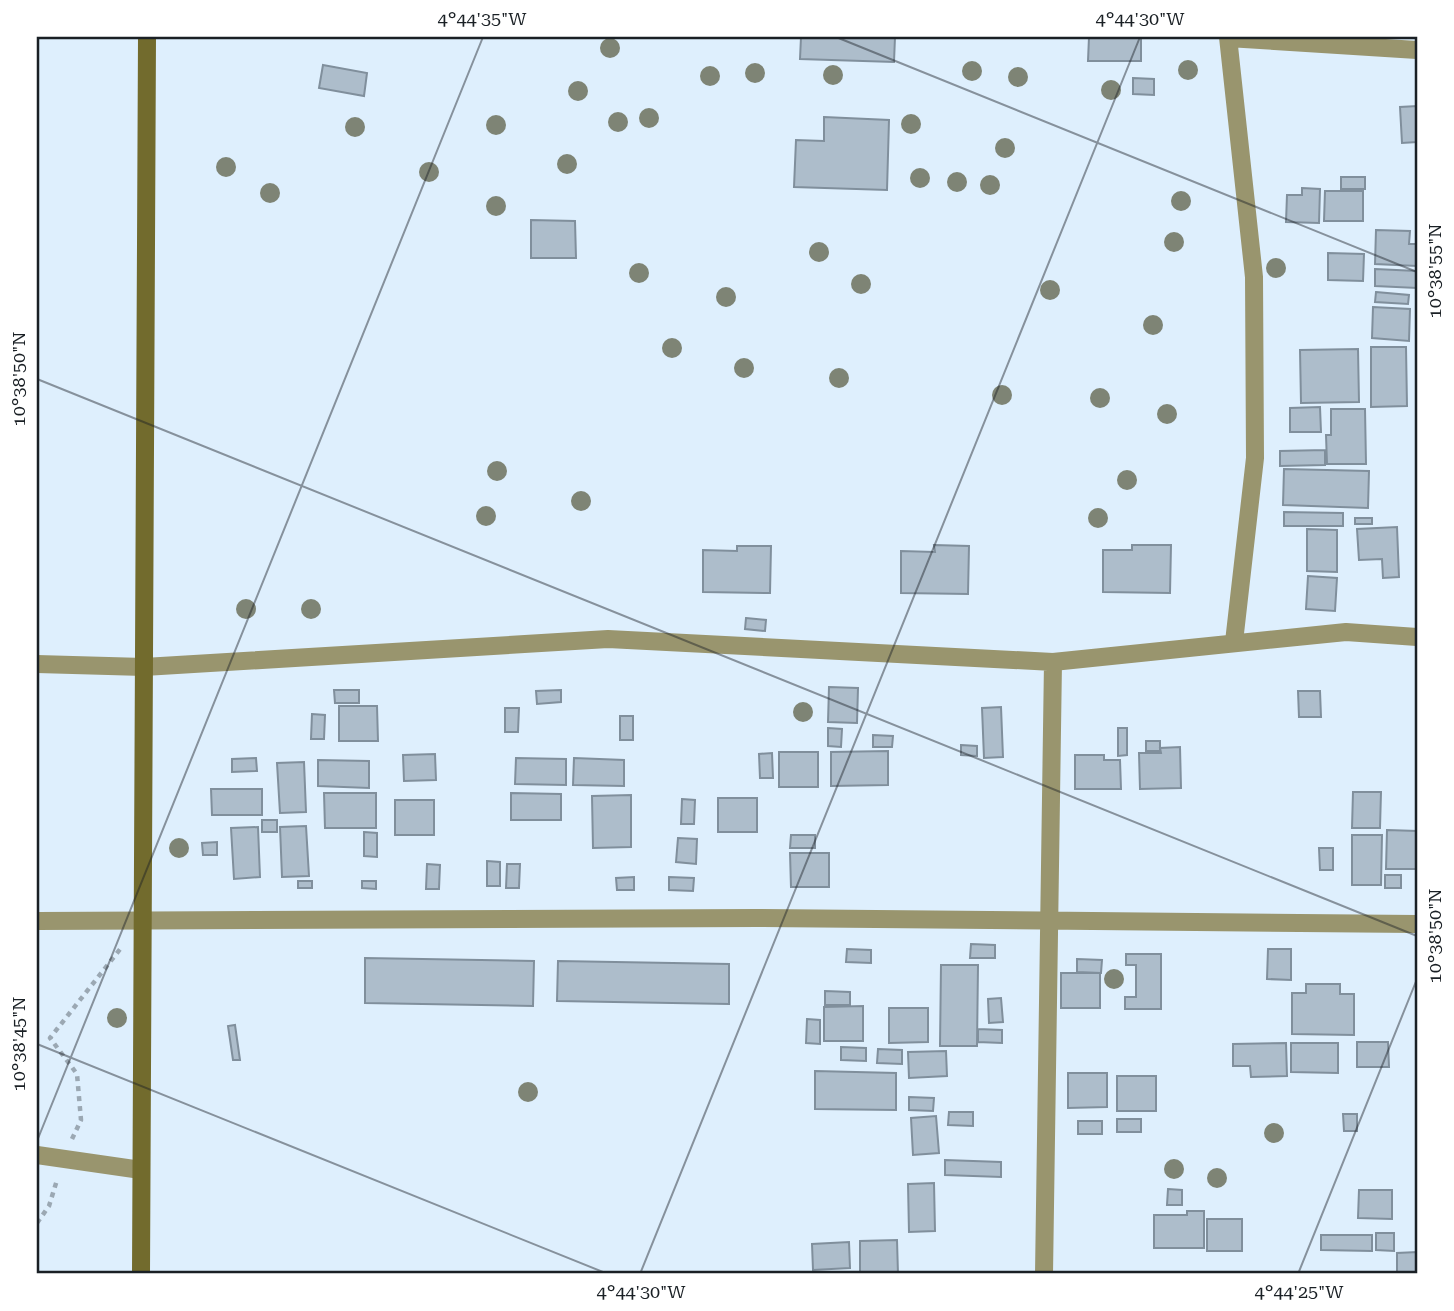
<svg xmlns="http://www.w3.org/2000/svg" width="1454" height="1311" font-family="'Roboto Serif',serif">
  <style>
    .building { fill: #adbdcb; stroke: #808f9c; stroke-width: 2 }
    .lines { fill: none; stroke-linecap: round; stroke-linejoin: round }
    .path { stroke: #9ba8b3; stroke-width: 4.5; stroke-dasharray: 5 5; stroke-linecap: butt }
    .street { stroke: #99956e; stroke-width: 18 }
    .secondary { stroke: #726b2d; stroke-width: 18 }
    .tree { fill: #7e8475 }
    .ticks { fill: none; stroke: #1a2025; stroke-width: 2; stroke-opacity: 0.45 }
    .neatline { fill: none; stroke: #1a2025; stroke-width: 2.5 }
    .ticks-label { font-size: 18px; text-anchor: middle; fill: #1a2025 }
  </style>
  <rect width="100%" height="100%" fill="#deeffd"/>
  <path class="building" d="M801 37H895L894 62 800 59Z
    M1089 37H1141V61H1088Z
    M323 65 367 73 364 96 319 88Z
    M1133 78 1154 79V95L1133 94Z
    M1417 106V142L1402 143 1400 107Z
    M824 117 889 120 887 190 794 187 796 140 824 141Z
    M1341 177H1365V189H1341Z
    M1302 188 1320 189 1319 223 1286 222 1287 195H1302Z
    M1325 191H1363V221H1324Z
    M531 220 575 221 576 258H531Z
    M1376 230 1410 231 1409 244H1417V266L1375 264Z
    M1328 253 1364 254 1363 281 1328 280Z
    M1375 269 1417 271V288L1375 286Z
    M1376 292 1409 295 1408 304 1375 302Z
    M1373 307 1410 309 1409 341 1372 338Z
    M1371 347H1406L1407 406 1371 407Z
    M1358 349 1359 402 1301 403 1300 350Z
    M1320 407 1321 432H1290V408Z
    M1331 409H1365L1366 464H1327L1326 435H1331Z
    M1325 450V465L1280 466V451Z
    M1284 469 1369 471 1368 508 1283 505Z
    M1284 512 1343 513V526H1284Z
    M1355 518H1372V524H1355Z
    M1397 527 1399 577 1383 578 1382 559 1359 560 1357 529Z
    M1307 529 1337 530V572L1307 571Z
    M934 545 969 546 968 594 901 593V551L935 552Z
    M1132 545H1171L1170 593 1103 592V550H1132Z
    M737 546H771L770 593 703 592V550L737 551Z
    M1308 576 1337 578 1335 611 1306 609Z
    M746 618 766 620 765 631 745 629Z
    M829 687 858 688 857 723 828 722Z
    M334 690H359V703H335Z
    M561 690V702L537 704 536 691Z
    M1298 691H1320L1321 717H1299Z
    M339 706H377L378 741H339Z
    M1001 707 1003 757 984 758 982 708Z
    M505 708H519L518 732H505Z
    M312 714 325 715 324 739H311Z
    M620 716H633V740H620Z
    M828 728 842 729 841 747 828 746Z
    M1118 728H1127V755L1118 756Z
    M873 735 893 736 892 747H873Z
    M1146 741H1160V751H1146Z
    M961 745 977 746V756L961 755Z
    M1180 747 1181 788 1140 789 1139 753H1161L1160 748Z
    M888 751V785L831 786V752Z
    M779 752H818V787H779Z
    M772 753 773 778H760L759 754Z
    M435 754 436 780 404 781 403 755Z
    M1075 755H1104V760H1120L1121 789H1075Z
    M256 758 257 771 232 772V759Z
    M516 758 566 759V785L515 784Z
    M574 758 624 760V786L573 785Z
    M318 760 369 761V788L318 786Z
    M304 762 306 812 280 813 277 763Z
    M211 789H262V815H212Z
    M1353 792H1381L1380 828H1352Z
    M324 793H376V828H325Z
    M511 793 561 794V820H511Z
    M631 795V847L593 848 592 796Z
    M718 798H757V832H718Z
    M682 799 695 800 694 824H681Z
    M395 800H434V835H395Z
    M262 820H277V832H262Z
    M306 826 309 876 282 877 280 827Z
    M258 827 260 877 234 879 231 828Z
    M1387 830 1417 831V869H1386Z
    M364 832 377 833V857L364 856Z
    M791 835H815V848H790Z
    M1352 835H1382L1381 885H1352Z
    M678 838 697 839 696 864 676 862Z
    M217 842V855H203L202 843Z
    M1319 848H1333V870H1320Z
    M790 853H829V887H791Z
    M487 861 500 862V886H487Z
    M427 864 440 865 439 889H426Z
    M507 864H520L519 888H506Z
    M1385 875H1401V888H1385Z
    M634 877V890H617L616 878Z
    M669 877 694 878 693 891 669 890Z
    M298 881H312V888H298Z
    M362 881H376V889L362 888Z
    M971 944 995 945V958H970Z
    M847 949 871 950V963L846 962Z
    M1268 949H1291V980L1267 979Z
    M1126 954H1161V1009H1125V997H1136V965H1126Z
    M365 958 534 961 533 1006 365 1003Z
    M1077 959 1102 960 1101 973 1077 972Z
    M558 961 729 964V1004L557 1001Z
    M941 965H978L977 1046H940Z
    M1061 973H1100V1008H1061Z
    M1306 984H1340V994H1354V1035L1292 1034V993H1306Z
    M825 991 850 992V1005H825Z
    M1001 998 1003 1022 989 1023 988 999Z
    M863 1006V1041H824V1007Z
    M889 1008H928V1042L889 1043Z
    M807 1019 820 1020V1044L806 1043Z
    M235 1025 240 1060H233L228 1026Z
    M978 1029 1002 1030V1043L978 1042Z
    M1357 1042H1388L1389 1067H1357Z
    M1286 1043 1287 1076 1251 1077 1250 1066H1233V1044Z
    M1291 1043H1338V1073L1291 1072Z
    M841 1047 866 1048V1061L841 1060Z
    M878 1049 902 1050V1064L877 1063Z
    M946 1051 947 1076 909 1078 908 1052Z
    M815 1071 896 1073V1110L815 1109Z
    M1068 1073H1107V1107L1068 1108Z
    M1117 1076H1156V1111H1117Z
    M909 1097 934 1098 933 1111 909 1110Z
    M949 1112H973V1126L948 1125Z
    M1343 1114H1357V1131H1344Z
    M936 1116 939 1153 913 1155 911 1118Z
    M1117 1119H1141V1132H1117Z
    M1078 1121H1102V1134H1078Z
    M945 1160 1001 1162V1177L945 1175Z
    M934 1183 935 1231 909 1232 908 1184Z
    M1168 1189 1182 1190V1205H1167Z
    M1359 1190H1392V1219L1358 1218Z
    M1187 1211H1204V1248H1154V1215H1187Z
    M1207 1219H1242V1251H1207Z
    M1376 1233H1394V1251L1376 1250Z
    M1321 1235H1372V1251L1321 1250Z
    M897 1240 898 1274H860V1241Z
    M849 1242 850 1268 813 1270 812 1244Z
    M1417 1252V1274H1397V1253Z"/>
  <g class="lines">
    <path class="path" d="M72 1139 81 1120 77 1074 50 1038 121 948
      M37 1223 49 1206 57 1180"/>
    <path class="street" d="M1228 37 1254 277 1255 458 1234 642
      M1228 38 1417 50
      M37 664 144 667 608 639 1053 662 1346 632 1417 637
      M37 921 758 918 1417 924
      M37 1155 141 1170
      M1044 1274 1053 662"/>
    <path class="secondary" d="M141 1274 147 37"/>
  </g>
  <g class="tree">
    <circle cx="610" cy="48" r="10"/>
    <circle cx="1188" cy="70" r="10"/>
    <circle cx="972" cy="71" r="10"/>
    <circle cx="755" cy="73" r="10"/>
    <circle cx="833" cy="75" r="10"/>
    <circle cx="710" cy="76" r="10"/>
    <circle cx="1018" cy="77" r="10"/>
    <circle cx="1111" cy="90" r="10"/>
    <circle cx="578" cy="91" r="10"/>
    <circle cx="649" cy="118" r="10"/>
    <circle cx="618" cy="122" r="10"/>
    <circle cx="911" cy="124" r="10"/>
    <circle cx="496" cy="125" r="10"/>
    <circle cx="355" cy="127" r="10"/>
    <circle cx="1005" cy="148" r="10"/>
    <circle cx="567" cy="164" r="10"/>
    <circle cx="226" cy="167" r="10"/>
    <circle cx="429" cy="172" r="10"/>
    <circle cx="920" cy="178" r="10"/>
    <circle cx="957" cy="182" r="10"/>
    <circle cx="990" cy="185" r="10"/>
    <circle cx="270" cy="193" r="10"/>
    <circle cx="1181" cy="201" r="10"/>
    <circle cx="496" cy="206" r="10"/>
    <circle cx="1174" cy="242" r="10"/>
    <circle cx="819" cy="252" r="10"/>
    <circle cx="1276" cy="268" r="10"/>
    <circle cx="639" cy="273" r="10"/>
    <circle cx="861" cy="284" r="10"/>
    <circle cx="1050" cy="290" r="10"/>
    <circle cx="726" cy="297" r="10"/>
    <circle cx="1153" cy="325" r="10"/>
    <circle cx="672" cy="348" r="10"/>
    <circle cx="744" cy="368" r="10"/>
    <circle cx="839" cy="378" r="10"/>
    <circle cx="1002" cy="395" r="10"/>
    <circle cx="1100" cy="398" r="10"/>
    <circle cx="1167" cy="414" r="10"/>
    <circle cx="497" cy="471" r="10"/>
    <circle cx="1127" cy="480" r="10"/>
    <circle cx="581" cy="501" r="10"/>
    <circle cx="486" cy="516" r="10"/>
    <circle cx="1098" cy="518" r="10"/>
    <circle cx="246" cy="609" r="10"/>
    <circle cx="311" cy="609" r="10"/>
    <circle cx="803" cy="712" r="10"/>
    <circle cx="179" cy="848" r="10"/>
    <circle cx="1114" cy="979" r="10"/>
    <circle cx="117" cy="1018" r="10"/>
    <circle cx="528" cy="1092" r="10"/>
    <circle cx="1274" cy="1133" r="10"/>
    <circle cx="1174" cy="1169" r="10"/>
    <circle cx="1217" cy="1178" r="10"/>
  </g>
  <path class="ticks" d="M836 37 1417 272M37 379 1417 936M37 1044 608 1274M37 1141 483 37M640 1274 1140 37M1298 1274 1417 979"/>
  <rect width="1454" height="1311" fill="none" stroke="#ffffff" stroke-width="77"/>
  <rect x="38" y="38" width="1378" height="1234" class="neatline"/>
  <g class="ticks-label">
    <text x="482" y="25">4°44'35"W</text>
    <text x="1140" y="25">4°44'30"W</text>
    <text transform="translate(1435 271) rotate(-90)" y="6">10°38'55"N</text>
    <text transform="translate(19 379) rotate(-90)" y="6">10°38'50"N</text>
    <text transform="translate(1435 936) rotate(-90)" y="6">10°38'50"N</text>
    <text transform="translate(19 1044) rotate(-90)" y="6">10°38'45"N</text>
    <text x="641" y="1298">4°44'30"W</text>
    <text x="1299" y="1298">4°44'25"W</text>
  </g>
</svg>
